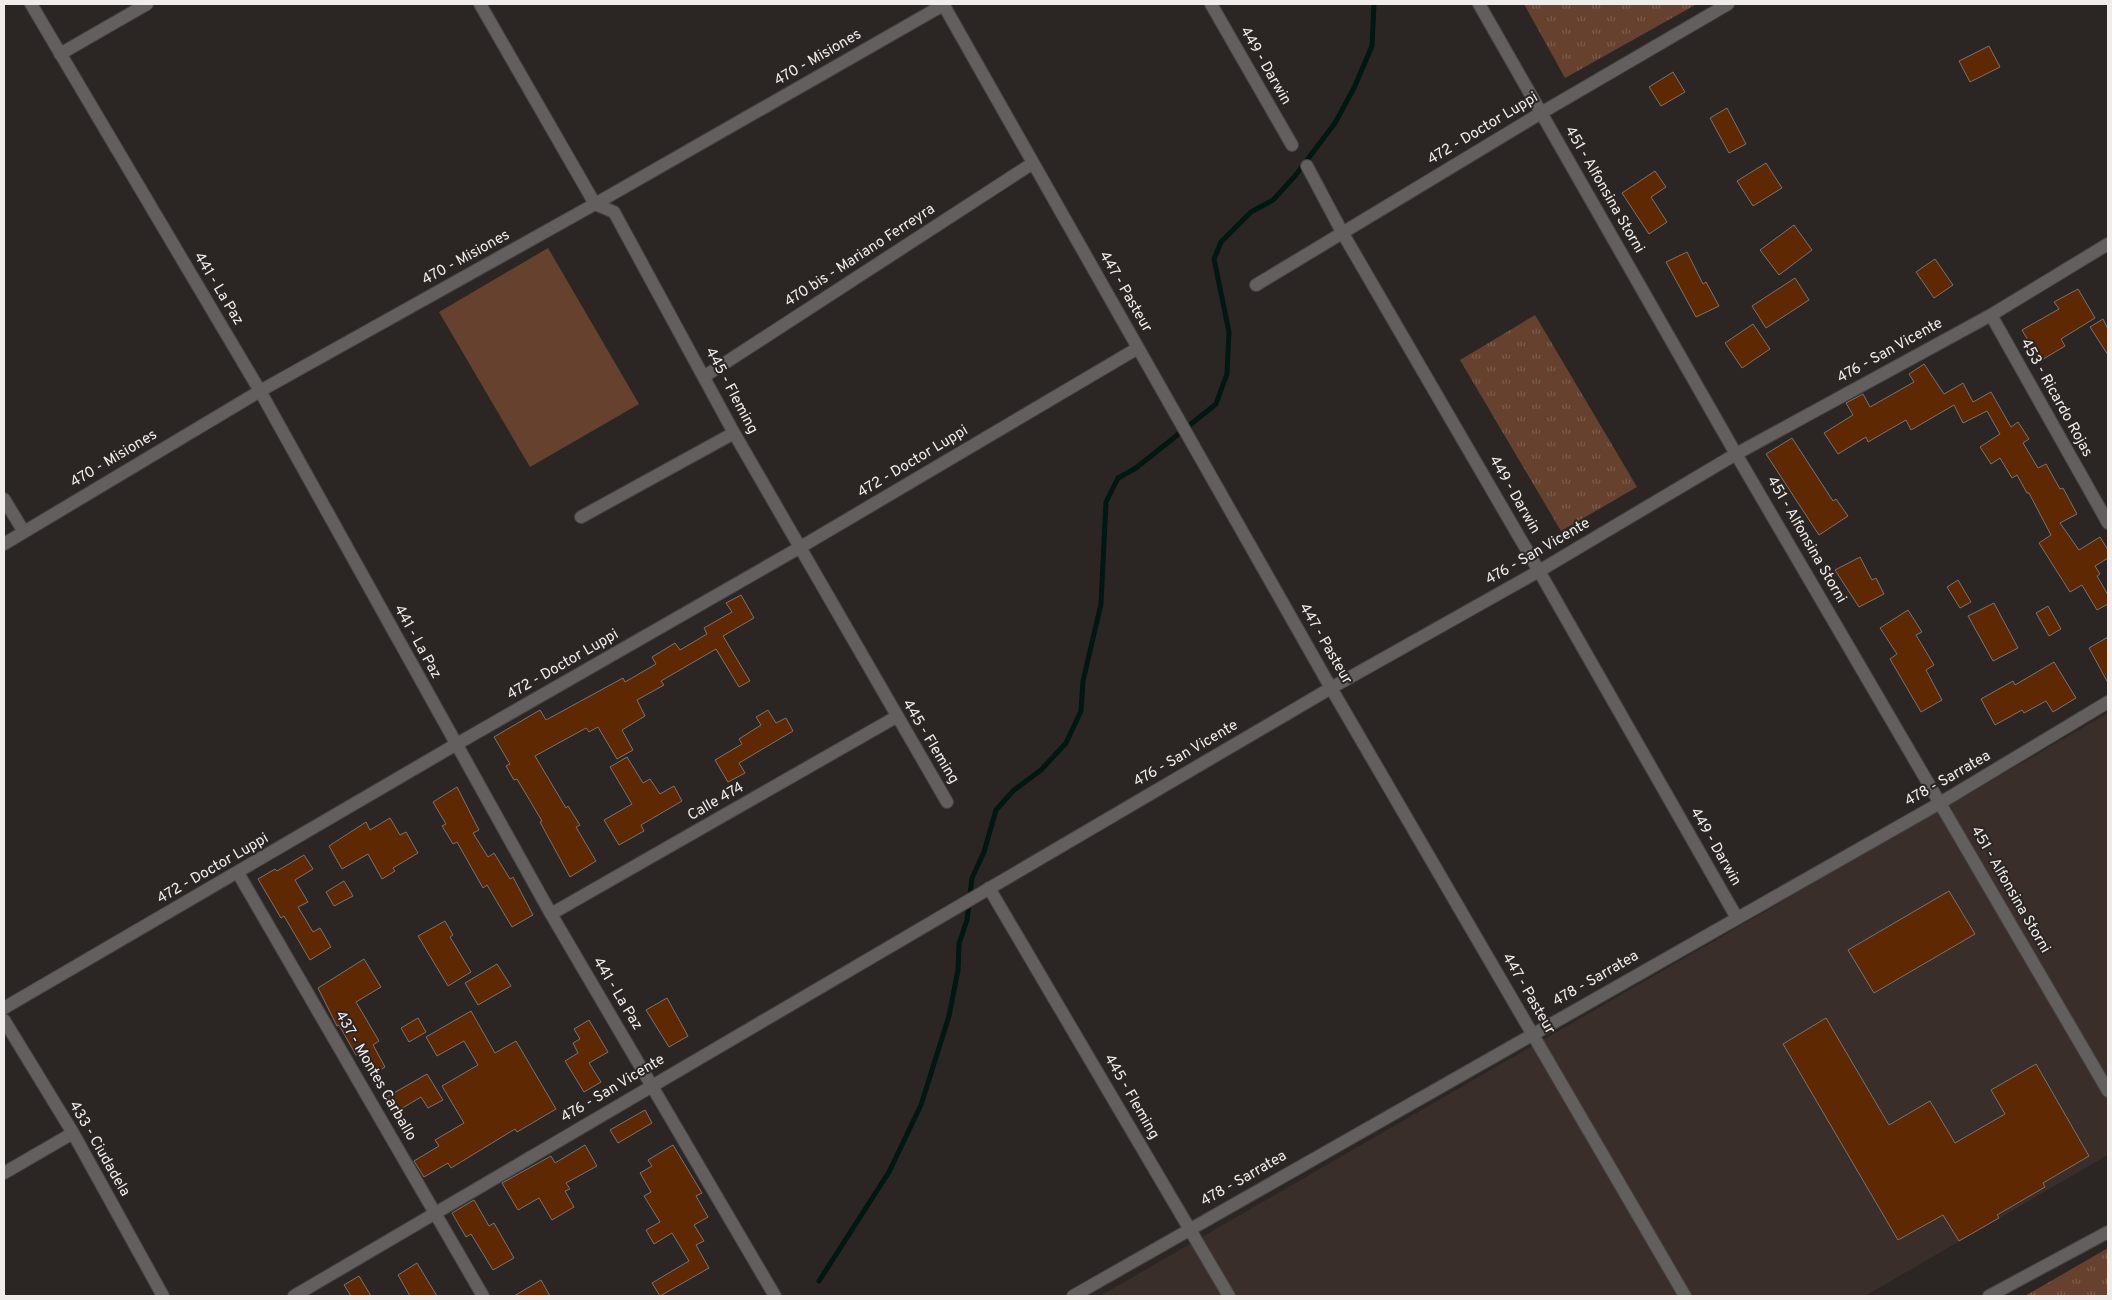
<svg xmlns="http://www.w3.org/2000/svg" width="2112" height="1300" font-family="Overpass,sans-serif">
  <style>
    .built { fill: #392e29 }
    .grass { fill: url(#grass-tufts) }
    .pitch { fill: #66422e }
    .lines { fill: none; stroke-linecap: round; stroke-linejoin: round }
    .stream { stroke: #001712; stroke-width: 5 }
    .building { fill: #5e2902; stroke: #797370 }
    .minor-casing { stroke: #464240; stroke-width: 14 }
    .minor { stroke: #625f5e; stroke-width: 12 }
    .labels { text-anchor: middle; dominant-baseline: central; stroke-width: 4; stroke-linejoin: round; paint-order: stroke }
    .street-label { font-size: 15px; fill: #efecea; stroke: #2b2624 }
  </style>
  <defs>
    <pattern id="grass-tufts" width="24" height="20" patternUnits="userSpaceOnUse" patternTransform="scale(1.25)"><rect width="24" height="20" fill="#66422e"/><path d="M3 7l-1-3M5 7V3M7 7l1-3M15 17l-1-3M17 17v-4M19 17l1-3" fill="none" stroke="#7c5d4c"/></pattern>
  </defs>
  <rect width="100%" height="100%" fill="#2b2624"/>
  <path class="built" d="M2108 713V1155L1865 1296H1100Z"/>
  <path class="grass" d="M1524 4H1697L1565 78Z
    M1535 315 1637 487 1561 531 1460 360Z
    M2108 1248V1294L2105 1296H2025Z"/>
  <path class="pitch" d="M548 248 639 404 530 467 439 312Z"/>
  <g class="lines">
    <path class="stream" d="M819 1281 889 1172 921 1105 949 1016 958 970 959 944 967 920 972 878 984 852 996 810 1014 790 1041 770 1066 743 1081 711 1083 681 1101 604 1106 502 1118 478 1136 468 1216 404 1227 374 1229 332 1214 259 1221 242 1251 212 1273 200 1295 176 1335 123 1354 88 1372 46 1374 4"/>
  </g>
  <path class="building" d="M1989 46 2000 67 1970 82 1959 61Z
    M1673 72 1685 92 1661 106 1649 87Z
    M1727 108 1746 144 1729 153 1710 118Z
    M1766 163 1782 188 1753 206 1737 181Z
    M1655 171 1666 187 1651 197 1667 222 1649 234 1622 193Z
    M1794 225 1812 250 1779 275 1760 250Z
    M1687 252 1703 284 1706 282 1719 306 1696 317 1666 262Z
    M1935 259 1953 285 1934 298 1916 272Z
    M1795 278 1809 300 1766 328 1752 306Z
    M2078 289 2095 318 2061 339 2065 346 2040 361 2022 330 2059 309 2054 302Z
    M2103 319 2108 329V355L2090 327Z
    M1753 324 1770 349 1742 368 1725 343Z
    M1924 364 1944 394 1963 383 1973 402 1991 392 2011 427 2018 422 2029 439 2023 443 2038 468 2046 464 2060 489 2063 488 2077 514 2060 523 2079 550 2100 537 2108 550V558L2095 566 2100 574 2097 576 2108 595V604L2097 610 2082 585 2070 592 2039 543 2051 535 2029 493H2027L2017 475 2012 478 2000 458 1991 464 1980 447 2000 434 1987 411 1963 423 1954 405 1911 430 1906 420 1868 442 1866 437 1838 454 1824 433 1853 415 1846 403 1863 394 1870 407 1914 382 1909 374Z
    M1792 438 1833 501 1836 499 1848 516 1819 535 1766 454Z
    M1860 557 1872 580 1876 578 1884 594 1859 607 1835 570Z
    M1958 580 1971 602 1960 608 1947 587Z
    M741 595 754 618 723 636 750 681 739 687 716 649 661 681 664 685 637 700 645 716 622 730 633 750 617 759 598 727 589 732 586 728 535 756 566 808 568 806 580 825 576 827 596 861 570 877 540 822 542 821 517 779 514 780 506 766 510 764 494 737 540 710 546 720 623 678 625 682 656 664 652 657 675 643 680 650 707 634 704 628 732 612 726 603Z
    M1994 603 2018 648 1993 661 1968 616Z
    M2048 606 2061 629 2049 636 2036 613Z
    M1908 610 1922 632 1916 635 1934 665 1926 670 1942 700 1921 712 1890 659 1897 654 1880 628Z
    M2108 637V683L2089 648Z
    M2054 662 2076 698 2053 712 2046 701 2024 713 2022 710 1995 725 1981 699 2013 681 2015 685Z
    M768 710 776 723 786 718 793 731 739 763 745 773 728 782 715 760 742 744 739 739 761 725 756 717Z
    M627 757 643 783 650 779 660 794 674 786 682 801 641 825 644 831 619 845 604 820 632 804 610 767Z
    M457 787 479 830 473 833 488 857 494 853 510 879 513 877 533 915 512 927 487 885 483 888 457 842 453 844 442 826 446 824 433 802Z
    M390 818 400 835 406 832 418 853 393 868 395 871 382 879 368 854 342 869 329 846 366 822 370 830Z
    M304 855 313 869 295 880 308 902 298 907 313 932 320 928 331 947 310 960 284 916 281 918 258 879 275 869 277 871Z
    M344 881 353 896 334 906 326 892Z
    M1949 891 1975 934 1874 993 1848 950Z
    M445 921 453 935 450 937 471 972 448 986 418 936Z
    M364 959 381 987 356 1002 379 1041 373 1045 385 1067 373 1074 360 1053 356 1055 339 1025 337 1026 318 988Z
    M497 964 511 986 478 1005 465 983Z
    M667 998 688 1036 669 1047 646 1010Z
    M471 1011 495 1053 516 1041 556 1109 517 1132 515 1129 451 1168 448 1163 424 1177 414 1161 439 1146 435 1140 464 1123 442 1086 478 1065 464 1041 437 1056 426 1037Z
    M418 1018 426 1032 409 1042 401 1028Z
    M1826 1018 1889 1125 1930 1101 1955 1143 2005 1114 1991 1090 2036 1064 2089 1156 2043 1183 2045 1187 1997 1215 1999 1218 1959 1241 1943 1215 1898 1240 1783 1044Z
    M589 1020 608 1052 589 1063 601 1082 584 1092 565 1061 578 1053 573 1043 580 1039 574 1029Z
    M427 1074 443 1100 428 1108 421 1097 394 1113 385 1098Z
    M645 1110 652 1123 618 1143 610 1130Z
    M585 1145 597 1166 566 1183 570 1189 565 1191 574 1207 552 1220 539 1198 518 1210 502 1183 551 1156 555 1163Z
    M673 1145 702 1193 696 1196 708 1217 694 1225 704 1241 696 1245 709 1268 660 1296 652 1283 689 1261 672 1233 654 1244 646 1230 660 1222 644 1196 651 1192 640 1173 652 1166 648 1160Z
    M474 1200 489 1226 494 1223 514 1258 493 1270 471 1234 466 1237 452 1213Z
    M417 1263 437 1296H410L398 1275Z
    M359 1276 371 1296H351L344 1285Z
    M541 1280 550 1296H514Z"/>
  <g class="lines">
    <defs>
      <path id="minor" d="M31 4 260 391 551 914 775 1296
        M480 4 595 204 614 212 734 433 947 802
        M943 4 1331 688 1685 1296
        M1211 4 1292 145
        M1479 4 1736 454 2108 1091
        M60 54 147 4
        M1307 166 1342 232 1539 571 1737 918
        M1256 285 1541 113 1728 4
        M1991 315 2108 523
        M705 376 1033 163
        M4 499 24 532
        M581 517 734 433
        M4 544 260 391 595 204 945 4
        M238 873 483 1296
        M989 888 1229 1296
        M551 914 896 717
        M4 1008 455 745 799 548 1138 348
        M4 1020 73 1133 163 1296
        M4 1173 73 1133
        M294 1296 1331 688 1539 571 1736 454 1991 315 2108 244
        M1073 1296 1940 803 2108 702
        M1989 1296 2108 1232"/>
    </defs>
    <use href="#minor" class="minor-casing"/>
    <use href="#minor" class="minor"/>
  </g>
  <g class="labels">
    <g class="street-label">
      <text transform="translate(818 58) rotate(-30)">470 - Misiones</text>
      <text transform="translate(1265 66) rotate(60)">449 - Darwin</text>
      <text transform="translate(1483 129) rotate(-31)">472 - Doctor Luppi</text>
      <text transform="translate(1604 190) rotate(60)">451 - Alfonsina Storni</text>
      <text transform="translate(860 256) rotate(-33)">470 bis - Mariano Ferreyra</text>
      <text transform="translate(466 258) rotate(-29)">470 - Misiones</text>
      <text transform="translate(218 289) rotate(59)">441 - La Paz</text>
      <text transform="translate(1125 292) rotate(60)">447 - Pasteur</text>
      <text transform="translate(1890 351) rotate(-29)">476 - San Vicente</text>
      <text transform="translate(731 391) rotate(62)">445 - Fleming</text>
      <text transform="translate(2056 398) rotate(61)">453 - Ricardo Rojas</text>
      <text transform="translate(114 459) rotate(-31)">470 - Misiones</text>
      <text transform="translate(913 462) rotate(-31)">472 - Doctor Luppi</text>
      <text transform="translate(1514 495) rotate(60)">449 - Darwin</text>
      <text transform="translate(1806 540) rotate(60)">451 - Alfonsina Storni</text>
      <text transform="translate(1538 552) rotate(-30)">476 - San Vicente</text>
      <text transform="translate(417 642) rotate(61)">441 - La Paz</text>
      <text transform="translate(1325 644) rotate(60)">447 - Pasteur</text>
      <text transform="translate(563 665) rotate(-30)">472 - Doctor Luppi</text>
      <text transform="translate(930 742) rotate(59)">445 - Fleming</text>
      <text transform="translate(1186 754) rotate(-30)">476 - San Vicente</text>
      <text transform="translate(1948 779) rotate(-30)">478 - Sarratea</text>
      <text transform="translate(716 802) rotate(-30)">Calle 474</text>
      <text transform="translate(1715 847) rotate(60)">449 - Darwin</text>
      <text transform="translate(213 869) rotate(-30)">472 - Doctor Luppi</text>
      <text transform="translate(2010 890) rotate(60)">451 - Alfonsina Storni</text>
      <text transform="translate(1596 979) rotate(-30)">478 - Sarratea</text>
      <text transform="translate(617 994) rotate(59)">441 - La Paz</text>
      <text transform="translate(1528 994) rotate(60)">447 - Pasteur</text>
      <text transform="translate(375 1076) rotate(60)">437 - Montes Carballo</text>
      <text transform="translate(613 1089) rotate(-31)">476 - San Vicente</text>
      <text transform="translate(1131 1097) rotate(60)">445 - Fleming</text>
      <text transform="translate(99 1149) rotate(60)">433 - Ciudadela</text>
      <text transform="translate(1244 1179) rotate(-30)">478 - Sarratea</text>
    </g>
  </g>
  <rect width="2112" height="1300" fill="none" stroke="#efecea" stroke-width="10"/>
</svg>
